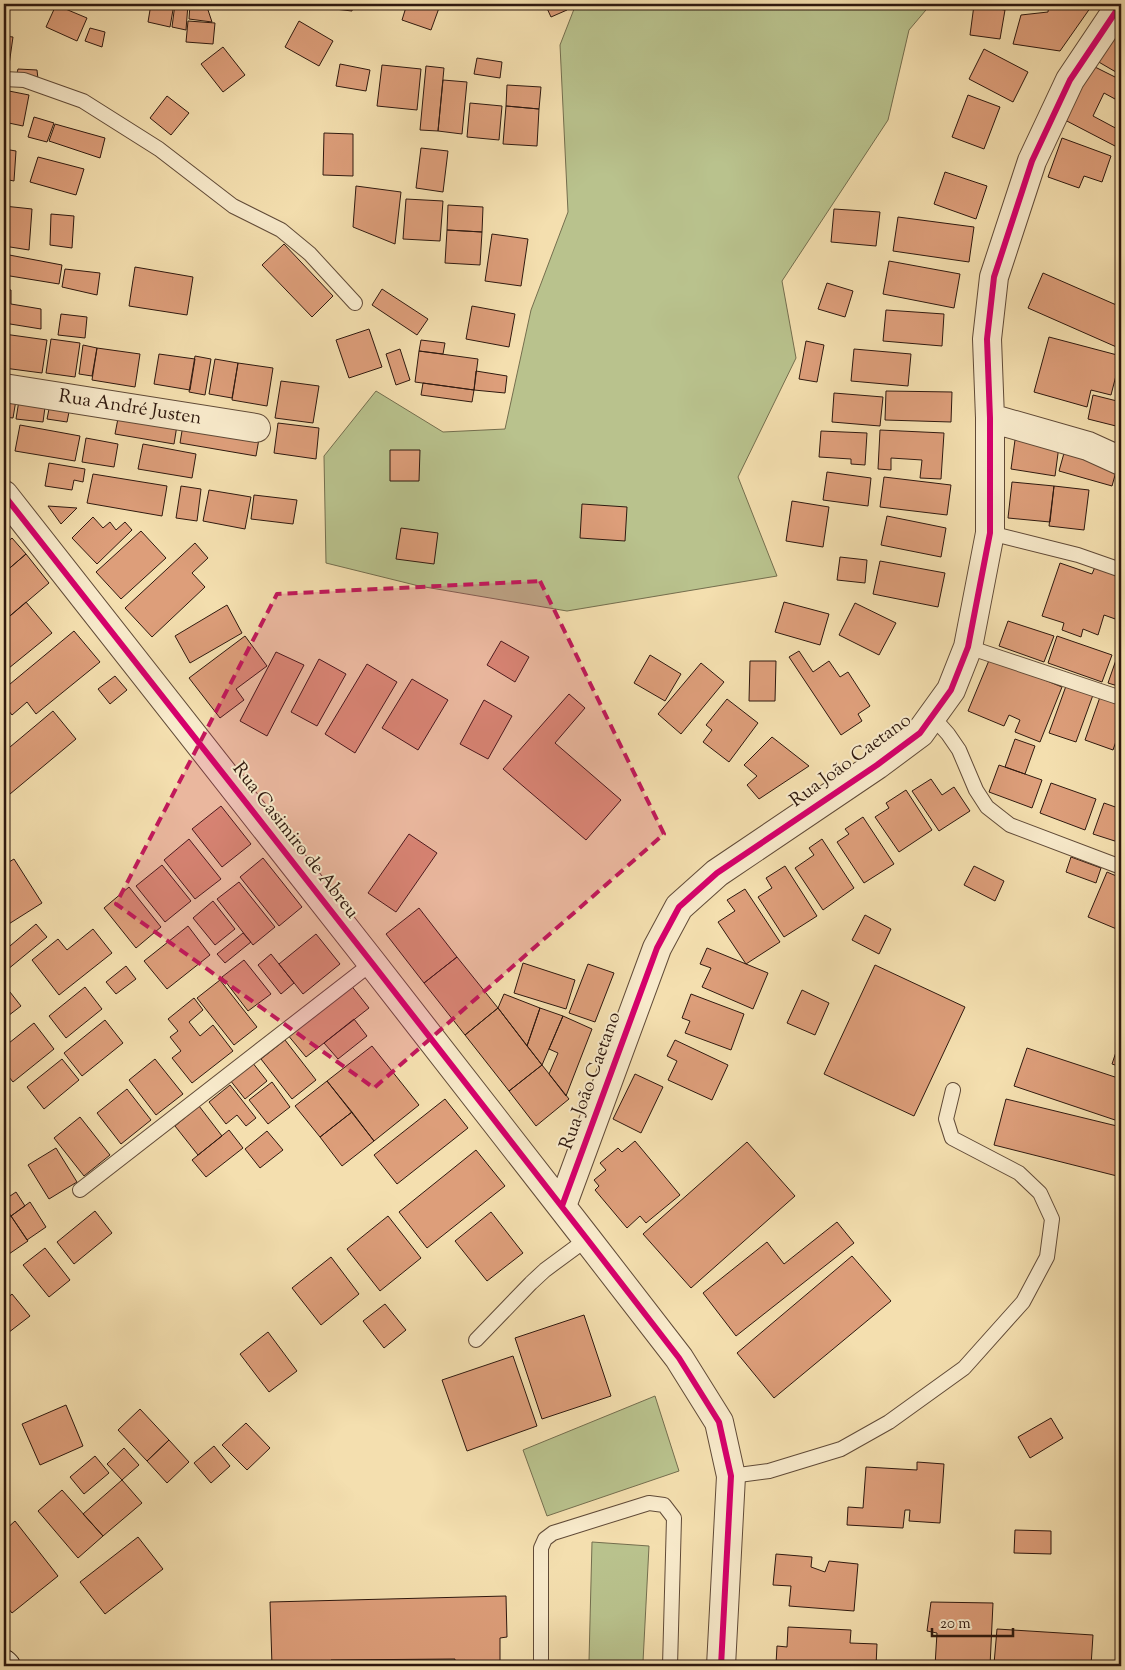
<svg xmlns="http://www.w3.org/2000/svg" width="1125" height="1670" font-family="'Sorts Mill Goudy',serif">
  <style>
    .green { fill: #b9c28d; stroke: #746e4e }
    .building { fill: #dd9e7a; stroke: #2f190f }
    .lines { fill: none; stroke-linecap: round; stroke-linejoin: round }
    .lane-casing { stroke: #604a37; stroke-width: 16 }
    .street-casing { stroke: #604a37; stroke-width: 30 }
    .secondary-casing { stroke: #2f190f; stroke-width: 30 }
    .lane { stroke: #f8eacb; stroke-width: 14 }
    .street { stroke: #f8eacb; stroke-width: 28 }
    .secondary { stroke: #f8eacb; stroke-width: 28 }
    .cycleway-casing { stroke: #f8eacb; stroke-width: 9 }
    .cycleway { stroke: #d6006c; stroke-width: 6 }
    .marked { fill: #c2185b; fill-opacity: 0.2; stroke: #c2185b; stroke-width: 4; stroke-dasharray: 10 6; stroke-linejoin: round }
    .labels { text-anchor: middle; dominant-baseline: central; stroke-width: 4; stroke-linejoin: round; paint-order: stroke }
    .street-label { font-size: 19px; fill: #2f190f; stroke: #f8eacb }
  </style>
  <rect width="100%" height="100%" fill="#f4dfaf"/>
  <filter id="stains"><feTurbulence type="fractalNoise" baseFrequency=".004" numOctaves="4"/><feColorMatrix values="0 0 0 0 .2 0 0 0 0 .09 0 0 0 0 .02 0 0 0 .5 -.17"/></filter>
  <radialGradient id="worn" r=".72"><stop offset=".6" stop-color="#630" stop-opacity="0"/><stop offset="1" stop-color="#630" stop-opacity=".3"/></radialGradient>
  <path class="green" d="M576 4H931L909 30 888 120 782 281 796 358 738 477 777 576 567 611 419 586 326 563 324 456 376 391 443 432 505 429 531 310 568 212 560 45Z
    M655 1396 679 1471 547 1516 523 1450Z
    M592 1542 649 1546 643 1662 589 1661Z
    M455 1659V1666H331V1660Z"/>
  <path class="building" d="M151 4H174L170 27 148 22Z
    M175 4H188L186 30 172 27Z
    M190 4H206L212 22 189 19Z
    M327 4H353L352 11 326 8Z
    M407 4H426L439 8 431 30 402 20Z
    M545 4H564L567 10 551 17Z
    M1049 4H1093L1060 51 1013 44 1021 15 1048 12Z
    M56 5 87 18 77 41 46 27Z
    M974 5 1005 10 1000 39 970 35Z
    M1121 18V75L1097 61Z
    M188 21 215 23 213 44 186 42Z
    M299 21 333 41 319 66 285 47Z
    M90 28 105 32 102 47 85 41Z
    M4 36 13 37 9 65 4 64Z
    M223 47 245 75 223 92 201 64Z
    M984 49 1028 72 1013 102 969 79Z
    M477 58 502 62 500 78 474 74Z
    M340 64 370 70 366 91 336 86Z
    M382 65 421 69 417 110 377 106Z
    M1091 65 1121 80V87L1115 99 1104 93 1093 116 1121 131 1115 146 1063 119Z
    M426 66 444 68 438 131 420 130Z
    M18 69 37 70 38 79 16 77Z
    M443 80 467 82 462 134 438 131Z
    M507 85 541 87 539 109 506 106Z
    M4 90 29 95 23 126 4 122Z
    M968 95 1000 107 984 149 952 137Z
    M167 96 189 113 171 135 150 118Z
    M470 103 502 106 499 140 467 137Z
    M506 106 539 109 537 146 503 144Z
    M34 117 54 123 47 142 28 137Z
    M55 124 105 138 100 158 49 141Z
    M324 133 353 134V176L323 175Z
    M1062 138 1111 156 1102 182 1084 176 1079 188 1048 177Z
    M421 148 448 151 443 192 416 188Z
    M4 149 16 151 14 181 4 179Z
    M38 157 84 169 76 195 30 182Z
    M945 172 987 186 976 219 934 204Z
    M356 186 401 192 395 244 353 227Z
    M406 199 443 201 440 241 403 239Z
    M448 205 483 207 482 232 447 230Z
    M4 206 32 209 29 250 4 246Z
    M834 209 880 212 876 246 831 242Z
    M51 214 74 216 72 248 50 245Z
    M898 217 974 227 969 262 893 251Z
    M447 230 482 232 480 265 445 263Z
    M492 234 528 239 521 286 485 281Z
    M284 244 333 296 312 317 262 265Z
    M4 254 62 265 59 284 4 275Z
    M889 261 960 274 954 308 883 294Z
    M135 267 193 277 187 315 129 306Z
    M65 269 100 273 97 295 62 287Z
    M1043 273 1121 307V349L1028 308Z
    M827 283 853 291 845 317 818 309Z
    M4 289 11 290V304L41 309V329L4 323Z
    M382 289 428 319 417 335 372 305Z
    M472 306 515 314 509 347 466 339Z
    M886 310 944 314 942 346 883 341Z
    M61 314 87 317 85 338 58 335Z
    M369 329 382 367 349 378 336 340Z
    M4 334 47 340 42 373 4 368Z
    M1049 337 1121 356 1111 395 1091 390 1087 407 1034 392Z
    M51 339 80 343 75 377 46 373Z
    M421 340 445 343 443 354 419 351Z
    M806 341 824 345 817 382 799 379Z
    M83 345 97 348 92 376 79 374Z
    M97 348 140 354 135 387 92 380Z
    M400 349 410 380 396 385 386 354Z
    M854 349 911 354 908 386 851 381Z
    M419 351 478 359 474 390 415 382Z
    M159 354 195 359 190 390 154 384Z
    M195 356 211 359 205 395 189 392Z
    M215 359 238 363 232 398 209 394Z
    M238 363 273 368 267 406 232 400Z
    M476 371 507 376 505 393 474 390Z
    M281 381 319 386 313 423 275 418Z
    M423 383 474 390 472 402 421 395Z
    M886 391 952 392 951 422 885 420Z
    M4 392 17 394 13 418 4 417Z
    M834 393 883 397 880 426 832 422Z
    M20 394 46 400 43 422 16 419Z
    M1093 395 1121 402 1116 426 1088 419Z
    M51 399 71 402 67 422 47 419Z
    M120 408 178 419 174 444 115 434Z
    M184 419 260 433 256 456 180 443Z
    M278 423 319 428 316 459 274 453Z
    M20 425 80 436 75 461 15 451Z
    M880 430 944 433 941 479 920 478 922 460 891 458V470L878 469Z
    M821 431 867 433 865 465 851 464V459L819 457Z
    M86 438 118 444 114 467 82 462Z
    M1015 440 1059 446 1055 476 1011 469Z
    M143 444 196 454 192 478 138 469Z
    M1066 446 1119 461 1112 486 1059 471Z
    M390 450H420L419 481H390Z
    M49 463 85 469 83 482 74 480 72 490 45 486Z
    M827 472 871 478 868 506 823 500Z
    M93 474 167 486 162 516 87 503Z
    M884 477 951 485 947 515 880 507Z
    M1012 482 1054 486 1050 522 1008 518Z
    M181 486 201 489 197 521 176 518Z
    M1054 486 1089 490 1084 530 1049 526Z
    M209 490 251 497 245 529 203 521Z
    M254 495 297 500 293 524 251 519Z
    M792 501 829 507 823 547 786 541Z
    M582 504 627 507 625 541 580 538Z
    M48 506 77 508 61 524Z
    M887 516 946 528 941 557 881 545Z
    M93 517 103 528 110 522 116 530 125 522 132 530 97 564 72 538Z
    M401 528 438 533 434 564 396 559Z
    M141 531 166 558 121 599 96 572Z
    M12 538 26 554 4 573V545Z
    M195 543 208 558 192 573 205 587 152 637 125 608Z
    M26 554 49 583 4 621V573Z
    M840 557 867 560 865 583 837 580Z
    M880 561 945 573 938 607 873 594Z
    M1060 563 1092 574 1095 567 1121 575V621L1104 615 1098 635 1083 629 1081 637 1062 630 1064 623 1042 616Z
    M26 602 52 633 9 668 4 662V621Z
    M784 602 829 614 820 645 775 632Z
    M855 603 896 623 879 655 839 635Z
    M227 605 242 633 190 663 175 636Z
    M1008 621 1054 636 1044 662 999 646Z
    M74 631 100 662 36 714 27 702 12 715 4 705V689Z
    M245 636 267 666 236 689 244 700 220 718 189 678Z
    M1057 636 1112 655 1102 682 1048 663Z
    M501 641 529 657 515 682 487 665Z
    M799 651 813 672 829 661 840 677 848 672 870 706 858 714 862 721 841 735 789 657Z
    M276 652 304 665 267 736 240 721Z
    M650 655 681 674 665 701 634 683Z
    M1117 657 1121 658V687L1108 683Z
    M990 658 1062 687 1040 742 1015 732 1020 720 1009 715 1004 726 968 711Z
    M319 659 346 674 317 726 291 712Z
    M750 661H776L775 701H749Z
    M701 663 724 682 681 734 658 714Z
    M367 664 397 682 355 753 325 734Z
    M115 676 127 690 110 704 98 689Z
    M412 679 448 700 418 750 382 728Z
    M1066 686 1093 695 1076 742 1049 733Z
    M569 694 585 708 555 743 621 800 586 840 503 769Z
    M1100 697 1121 704V727L1113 750 1085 740Z
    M727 699 758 723 729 762 703 742 712 730 706 725Z
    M484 700 512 716 488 759 460 744Z
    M53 711 76 739 4 799V752Z
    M772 737 809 766 759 799 747 785 757 776 744 765Z
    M1015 739 1035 746 1025 774 1005 767Z
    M999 765 1042 780 1032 808 989 792Z
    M931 779 942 795 954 787 970 811 939 831 912 791Z
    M1051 783 1096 799 1085 830 1040 813Z
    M906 790 932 830 899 852 875 817 889 808 886 803Z
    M1104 803 1121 809V843L1093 834Z
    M221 806 251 844 222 867 192 829Z
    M863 817 894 864 864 883 837 842 849 834 845 829Z
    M409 834 437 853 396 912 368 893Z
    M189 839 221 879 195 899 164 860Z
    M822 839 854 888 823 910 795 868 814 855 809 848Z
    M1071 857 1101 868 1096 883 1066 872Z
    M263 858 302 907 279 926 240 877Z
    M14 859 42 903 4 927V865Z
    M162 865 191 901 165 922 136 886Z
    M785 866 817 916 784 937 758 897 772 888 766 878Z
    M974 866 1004 881 995 901 964 885Z
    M1107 872 1121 878V924L1119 930 1088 917Z
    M239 882 275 927 253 945 217 899Z
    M129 887 161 927 136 948 104 908Z
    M745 889 780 942 746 964 718 922 735 911 727 900Z
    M213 901 235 929 215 945 193 918Z
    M419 908 457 957 424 983 386 934Z
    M865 915 891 929 879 954 852 940Z
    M36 924 47 937 7 970 4 967V951Z
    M188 926 210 955 167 989 144 961Z
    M93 929 112 953 59 995 32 960 58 939 67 950Z
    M243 933 251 942 225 963 217 954Z
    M316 934 340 964 303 994 279 964Z
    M707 948 768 973 753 1009 702 987 711 968 700 964Z
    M271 954 294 983 281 994 258 965Z
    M457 957 498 1008 465 1035 424 983Z
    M244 960 271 994 248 1011 222 977Z
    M523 963 575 980 566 1009 514 993Z
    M588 964 614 973 595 1022 569 1013Z
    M875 965 965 1007 914 1116 824 1074Z
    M126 966 136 979 116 994 106 982Z
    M220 980 257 1027 234 1045 197 998Z
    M350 984 369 1008 306 1057 287 1034Z
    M6 987 21 1006 4 1019V988Z
    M85 987 102 1009 66 1038 49 1016Z
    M802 990 829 1003 815 1035 787 1023Z
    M504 994 540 1008 527 1046 498 1008Z
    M691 994 744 1014 731 1050 685 1033 690 1021 682 1018Z
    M194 998 203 1010 189 1022 200 1036 213 1025 233 1051 192 1083 172 1058 181 1051 170 1037 178 1031 168 1019Z
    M498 1008 542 1065 509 1091 465 1035Z
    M540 1008 563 1016 542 1065 527 1046Z
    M563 1016 592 1029 566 1096 549 1074 558 1053 549 1049Z
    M354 1019 367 1036 338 1059 324 1043Z
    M105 1020 123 1043 82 1076 64 1053Z
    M34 1023 54 1049 13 1082 4 1071V1047Z
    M1121 1037V1067L1112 1064Z
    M285 1040 316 1080 292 1099 261 1059Z
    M675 1040 728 1065 712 1100 668 1080 677 1061 667 1056Z
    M372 1046 419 1105 374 1141 327 1081Z
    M1027 1048 1121 1079V1122L1014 1086Z
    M62 1059 79 1080 44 1109 27 1087Z
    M155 1059 183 1094 156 1115 129 1080Z
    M252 1062 267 1081 245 1099 230 1080Z
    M542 1065 569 1099 536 1126 509 1091Z
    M635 1074 663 1087 641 1133 613 1119Z
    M327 1081 352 1112 320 1137 295 1106Z
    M272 1082 290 1107 268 1124 249 1100Z
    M230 1085 256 1118 246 1126 237 1115 226 1124 209 1102Z
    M127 1089 151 1120 121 1144 97 1113Z
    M445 1099 468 1128 397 1184 374 1155Z
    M1006 1099 1121 1127V1177L994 1145Z
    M199 1106 222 1136 198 1155 175 1126Z
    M352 1112 374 1141 342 1166 320 1137Z
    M80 1117 110 1155 84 1176 54 1138Z
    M229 1130 243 1148 206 1177 192 1160Z
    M267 1131 283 1150 260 1168 245 1149Z
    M635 1141 680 1195 646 1223 640 1216 627 1228 595 1190 599 1186 594 1180 606 1170 600 1163 618 1148 622 1152Z
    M747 1142 795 1196 691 1288 643 1234Z
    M56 1148 77 1182 49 1199 28 1165Z
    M476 1150 505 1186 427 1248 399 1212Z
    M16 1192 25 1206 11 1216 4 1205V1200Z
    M30 1202 46 1227 27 1240 11 1216Z
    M95 1211 112 1233 74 1264 57 1242Z
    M491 1212 523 1253 487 1281 455 1241Z
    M11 1216 28 1241 6 1256 4 1252V1220Z
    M388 1216 421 1258 380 1291 347 1249Z
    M837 1222 854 1243 736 1336 703 1293 767 1242 784 1264Z
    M45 1248 70 1280 49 1297 23 1265Z
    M852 1256 891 1301 774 1398 737 1353Z
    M331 1257 359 1294 321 1325 292 1288Z
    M12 1294 30 1316 4 1336V1301Z
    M385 1304 406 1330 384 1348 363 1321Z
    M584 1315 611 1396 542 1419 515 1338Z
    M268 1332 297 1371 269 1392 240 1354Z
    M513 1356 537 1426 467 1451 442 1380Z
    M66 1405 83 1446 40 1465 22 1424Z
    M140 1409 169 1440 147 1461 118 1430Z
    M1051 1418 1063 1438 1030 1458 1018 1437Z
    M246 1423 270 1448 247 1470 222 1445Z
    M169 1440 189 1462 167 1483 147 1461Z
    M214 1446 230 1466 211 1483 194 1463Z
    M124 1448 139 1465 122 1480 107 1464Z
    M95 1456 109 1473 84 1494 70 1477Z
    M917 1462 944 1464 940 1523 909 1521 910 1510H905L903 1528 847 1525 848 1507 863 1508 866 1467 917 1470Z
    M122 1480 142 1503 103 1536 83 1514Z
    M62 1490 103 1536 78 1558 38 1511Z
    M15 1521 58 1576 12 1613 4 1603V1531Z
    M1015 1530 1051 1531V1554L1014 1553Z
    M138 1537 163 1569 105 1614 80 1582Z
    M776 1554 812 1557 811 1567 825 1572 829 1561 858 1564 854 1611 789 1606 791 1586 773 1585Z
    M506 1596 507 1637 500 1638V1666H455V1659L331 1660V1666H272L270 1602Z
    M931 1602 993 1603 990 1666H935L937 1633 927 1631Z
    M788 1627 851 1630 850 1643 877 1644 876 1666H788V1664H776L777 1646 787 1647Z
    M997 1629 1093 1635 1091 1666H1007V1664H994Z"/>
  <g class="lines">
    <defs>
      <path id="lane" d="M4 79 24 80 83 101 159 149 233 206 281 230 310 254 355 303
        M990 533 1078 555 1121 570
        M968 647 1121 698
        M932 716 948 734 959 750 976 790 987 807 1010 825 1121 867
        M80 1190 372 963
        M476 1340 531 1283 545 1270 587 1239
        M731 1476 769 1471 841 1449 889 1422 964 1368 1023 1302 1047 1257 1052 1219 1040 1193 1019 1173 952 1138 946 1119 953 1090
        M541 1666V1548L545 1539 553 1533 649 1503 664 1505 674 1518 670 1666"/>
      <path id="street" d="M4 388 256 428
        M990 418 1088 446 1121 461
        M4 495 372 963 587 1239 679 1358 719 1422 731 1476 721 1666
        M562 1206 657 948 679 907 717 873 877 765 920 733 951 690 968 647 990 533V418L987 339 994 277 1032 161 1070 80 1121 4"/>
      <path id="secondary" d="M4 1664 6 1666"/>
    </defs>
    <use href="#lane" class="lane-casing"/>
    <use href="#street" class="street-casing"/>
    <use href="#secondary" class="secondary-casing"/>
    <use href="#lane" class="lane"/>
    <use href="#street" class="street"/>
    <use href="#secondary" class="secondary"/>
    <defs>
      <path id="cycleway" d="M4 495 372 963 587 1239 679 1358 719 1422 731 1476 721 1666
        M562 1206 657 948 679 907 717 873 877 765 920 733 951 690 968 647 990 533V418L987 339 994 277 1032 161 1070 80 1121 4"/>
    </defs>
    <use href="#cycleway" class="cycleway-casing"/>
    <use href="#cycleway" class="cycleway"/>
  </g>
  <path class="marked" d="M540 581 664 834 374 1088 116 904 277 594Z"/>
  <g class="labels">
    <g class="street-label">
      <text transform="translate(130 408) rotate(9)">Rua André Justen</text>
      <text transform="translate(851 761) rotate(-36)">Rua João Caetano</text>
      <text transform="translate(295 841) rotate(52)">Rua Casimiro de Abreu</text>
      <text transform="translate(591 1081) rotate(-70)">Rua João Caetano</text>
    </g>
  </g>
  <rect width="1125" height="1670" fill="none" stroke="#f4dfaf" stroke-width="20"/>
  <rect x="5" y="5" width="1115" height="1660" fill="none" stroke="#2f190f" stroke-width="2.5"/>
  <rect x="10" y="10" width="1105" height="1650" fill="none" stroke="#2f190f"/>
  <path d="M932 1628v8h81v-8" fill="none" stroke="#2f190f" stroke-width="2.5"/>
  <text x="940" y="1628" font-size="15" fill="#2f190f" stroke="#f8eacb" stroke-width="4" paint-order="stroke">20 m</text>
  <rect width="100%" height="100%" filter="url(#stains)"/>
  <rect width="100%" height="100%" fill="url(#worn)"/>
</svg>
